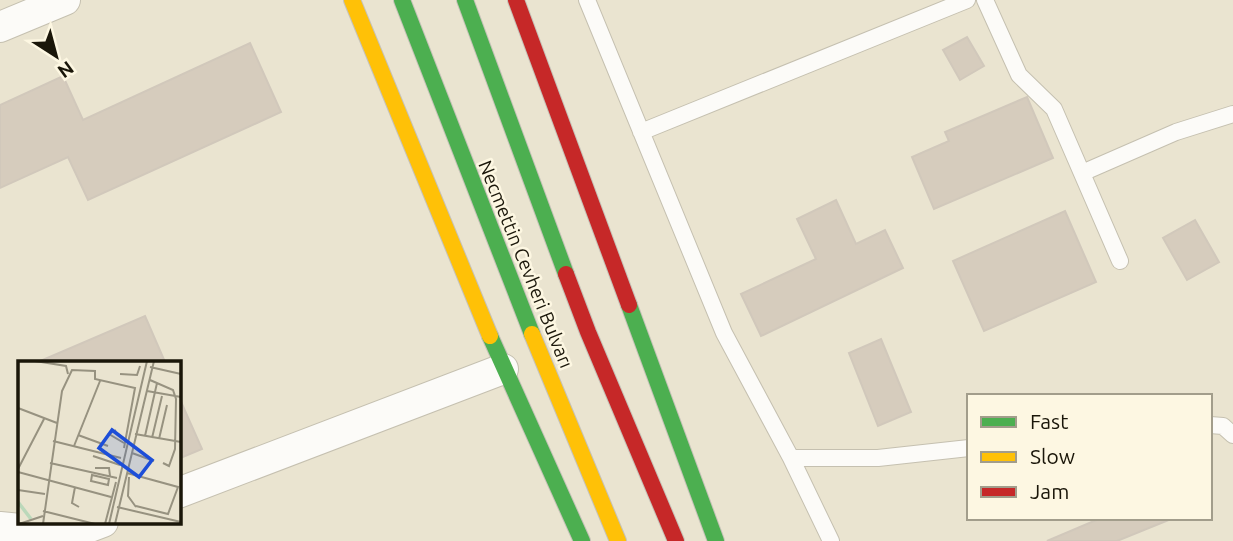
<svg xmlns="http://www.w3.org/2000/svg" width="1233" height="541" font-family="Ubuntu,sans-serif">
  <style>
    .building { fill: #d6ccbd; stroke: #d1c8bb; stroke-width: 2 }
    .lines { fill: none; stroke-linecap: round; stroke-linejoin: round }
    .lane-casing { stroke: #c5c0b0; stroke-width: 18 }
    .street-casing { stroke: #c5c0b0; stroke-width: 32 }
    .fast-casing { stroke: #c6c2b8; stroke-width: 18 }
    .slow-casing { stroke: #c6c2b8; stroke-width: 18 }
    .jam-casing { stroke: #c6c2b8; stroke-width: 18 }
    .lane { stroke: #fcfbf8; stroke-width: 16 }
    .street { stroke: #fcfbf8; stroke-width: 30 }
    .fast { stroke: #4caf50; stroke-width: 16 }
    .slow { stroke: #ffc107; stroke-width: 16 }
    .jam { stroke: #c62828; stroke-width: 16 }
    .labels { text-anchor: middle; dominant-baseline: central; stroke-width: 5; stroke-linejoin: round; paint-order: stroke }
    .street-label { font-size: 19px; fill: #1a1609; stroke: #fdf7e2 }
    .inset-river { fill: none; stroke: #bbd8ba; stroke-width: 3.5 }
    .inset-road { fill: none; stroke: #979280; stroke-width: 2 }
    .view { fill: #1d4ed8; fill-opacity: 0.15; stroke: #1d4ed8; stroke-width: 3.5 }
    .inset-edge { fill: none; stroke: #1a1609; stroke-width: 3.5 }
  </style>
  <rect width="100%" height="100%" fill="#eae4d0"/>
  <path class="building" d="M967 37 984 66 960 80 943 50Z
    M250 43 281 112 88 200 68 157 0 188V105L63 76 83 120Z
    M1027 97 1053 158 934 209 912 157 949 141 945 132Z
    M836 200 856 244 885 230 903 268 761 336 741 294 816 259 797 219Z
    M1065 211 1096 282 984 331 953 261Z
    M1195 220 1219 262 1187 280 1163 238Z
    M145 316 165 362H38Z
    M881 339 911 412 878 426 849 353Z
    M178 395 202 449 178 459Z
    M1101 518H1171V519L1117 541H1047Z"/>
  <g class="lines">
    <defs>
      <path id="lane" d="M587 0 724 333 791 458 831 541
        M985 0 1019 75 1054 109 1120 261
        M641 132 967 0
        M1082 173 1176 132 1233 114
        M1210 425 1223 426 1233 435
        M791 458H878L969 448"/>
      <path id="street" d="M0 27 65 0
        M178 493 503 369
        M0 527 71 534 103 522"/>
      <path id="fast" d="M402 0 532 334
        M465 0 566 274
        M629 305 716 541
        M490 336 582 541"/>
      <path id="slow" d="M352 0 490 336
        M532 334 618 541"/>
      <path id="jam" d="M516 0 629 305
        M566 274 588 332 676 541"/>
    </defs>
    <use href="#lane" class="lane-casing"/>
    <use href="#street" class="street-casing"/>
    <use href="#fast" class="fast-casing"/>
    <use href="#slow" class="slow-casing"/>
    <use href="#jam" class="jam-casing"/>
    <use href="#lane" class="lane"/>
    <use href="#street" class="street"/>
    <use href="#fast" class="fast"/>
    <use href="#slow" class="slow"/>
    <use href="#jam" class="jam"/>
  </g>
  <g class="labels">
    <g class="street-label">
      <text transform="translate(526 264) rotate(68)">Necmettin Cevheri Bulvarı</text>
    </g>
  </g>
  <g transform="translate(18 361)">
    <rect width="163" height="163" fill="#eae4d0"/>
    <path class="inset-river" d="M0 141 13 158"/>
    <path class="inset-road" d="M17 0 48 5 50 13M132 6 163 13M102 13 119 14 122 5M132 19 155 29 158 38 157 88 151 105 145 102M129 30 163 36M0 47 39 62M98 69 91 73 106 82M117 73 163 81M60 74 90 85M127 75 139 22M134 77 144 35M141 78 149 44M35 80 103 97M56 85 82 20M114 92 136 100M75 95 102 104M32 102 99 117M77 107H91L92 115M0 108 26 58M0 111 93 136M109 112 160 126 150 153 118 145M74 114 91 118 90 124 73 120ZM111 116 110 135 118 146M57 126 54 142 61 146M0 129 27 133M99 146 163 161M25 150 77 163M1 163 25 155M25 163 44 30 54 9 77 10V18L117 27 106 87M87 163 98 121M91 163 129 0M97 163 136 0"/>
    <path class="view" d="M94 69 134 99 121 116 81 87Z"/>
    <rect width="163" height="163" class="inset-edge"/>
  </g>
  <rect x="967" y="394" width="245" height="126" fill="#fdf7e2" stroke="#a29d8b" stroke-width="2"/>
  <rect x="981" y="417" width="35" height="10" fill="#4caf50" stroke="#a29d8b" stroke-width="2"/>
  <text x="1030" y="429" font-size="21" fill="#1a1609">Fast</text>
  <rect x="981" y="452" width="35" height="10" fill="#ffc107" stroke="#a29d8b" stroke-width="2"/>
  <text x="1030" y="464" font-size="21" fill="#1a1609">Slow</text>
  <rect x="981" y="487" width="35" height="10" fill="#c62828" stroke="#a29d8b" stroke-width="2"/>
  <text x="1030" y="499" font-size="21" fill="#1a1609">Jam</text>
  <g transform="translate(56 56) rotate(144)" stroke="#fdf7e2" stroke-width="5" paint-order="stroke">
  <path d="M0-5L12 26L0 18L-12 26Z" fill="#1a1609"/>
  <text y="-10" font-size="19" font-weight="bold" text-anchor="middle" fill="#1a1609">N</text>
  </g>
</svg>
